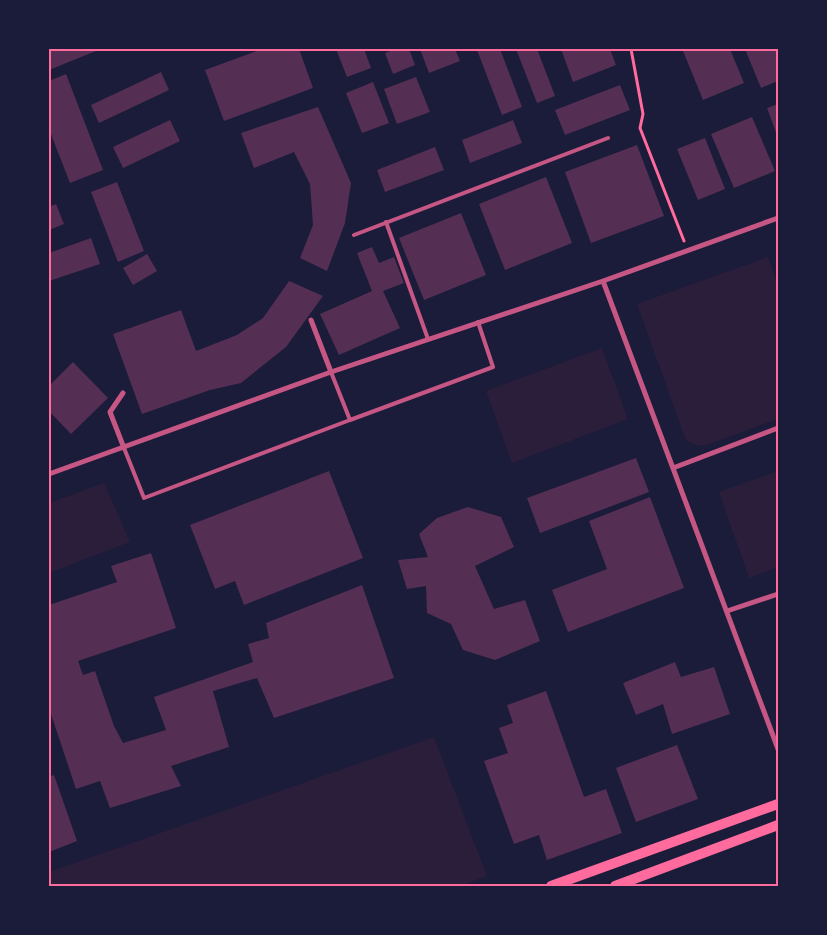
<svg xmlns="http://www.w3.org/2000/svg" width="827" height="935" font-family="'Open Sans',sans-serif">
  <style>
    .green { fill: #2a1e3b }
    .building { fill: #542f53 }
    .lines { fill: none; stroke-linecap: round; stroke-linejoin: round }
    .path { stroke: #ff6b9d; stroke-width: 3 }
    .service { stroke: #c65784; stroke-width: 4 }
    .minor { stroke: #c65784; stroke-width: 5 }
    .secondary { stroke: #ff6b9d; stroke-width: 10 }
    .neatline { fill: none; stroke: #ff6b9d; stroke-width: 2 }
  </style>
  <rect width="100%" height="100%" fill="#1b1b3a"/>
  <path class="green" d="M768 257 778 285V419L704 446 692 444 685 438 637 304Z
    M602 348 628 419 512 463 486 391Z
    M778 471V567L749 578 719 492Z
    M104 483 130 542 49 573V503Z
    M434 737 487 876 460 886H49V872Z"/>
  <path class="building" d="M49 49H95L96 51 49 70Z
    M262 49H299L313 88 224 121 205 70Z
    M336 49H364L371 68 347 77Z
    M395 49H409L415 65 393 74 385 53Z
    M420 49H455L460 61 429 73Z
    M479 49H500L522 107 502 115 477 50Z
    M516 49H537L555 96 537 103Z
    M561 49H610L616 65 573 82Z
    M687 49H730L744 83 703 100 683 51Z
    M745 49H778V81L761 88Z
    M161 72 169 90 99 123 91 105Z
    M66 74 103 170 70 183 49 129V81Z
    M416 77 430 112 397 124 384 89Z
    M373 82 389 123 362 133 346 93Z
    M620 85 630 110 565 135 555 110Z
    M778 104V138L767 108Z
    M318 107 351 183 345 223 327 271 300 258 313 225 310 184 294 152 254 168 241 133Z
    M752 117 775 171 734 188 711 134Z
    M170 120 180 141 123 168 113 147Z
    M513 120 522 143 470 163 462 140Z
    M705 138 725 189 698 200 677 149Z
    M637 145 664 216 591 243 565 172Z
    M435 147 444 170 385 192 377 170Z
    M546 177 572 243 505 270 479 204Z
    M117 182 144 251 118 262 91 192Z
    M56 204 64 224 49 230V207Z
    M461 213 486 275 424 300 399 238Z
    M91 238 100 264 49 281V253Z
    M372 247 379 263 394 257 404 283 383 291 400 328 339 355 320 314 372 291 357 253Z
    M147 254 157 271 133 285 123 268Z
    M289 281 323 296 286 347 241 383 210 390 142 414 113 334 181 310 196 351 237 335 263 318Z
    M73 362 108 398 71 434 49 411V386Z
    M636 458 649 492 540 533 527 498Z
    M329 471 363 558 244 605 235 581 215 589 190 525Z
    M650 497 684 588 568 632 552 590 607 569 589 521Z
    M468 507 501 517 514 547 475 566 494 609 525 600 540 641 495 660 463 650 451 624 427 613 426 586 407 589 398 560 428 557 419 534 437 518Z
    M151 553 176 628 78 661 83 675 95 671 114 726 123 743 166 730 154 697 253 662 248 644 269 638 266 623 362 585 394 678 274 718 257 678 213 691 229 747 171 766 181 786 110 808 100 781 76 789 49 708V605L117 582 111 566Z
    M675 662 681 677 714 667 730 714 672 734 663 704 636 715 623 683Z
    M546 691 584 797 606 789 622 833 547 860 539 835 514 844 484 761 508 753 499 728 513 723 507 705Z
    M677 745 698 799 636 822 616 768Z
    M54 775 77 841 49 852V777Z"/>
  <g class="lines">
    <path class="path" d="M631 49 643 114 640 128 684 241"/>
    <path class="service" d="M386 222 428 339
      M354 235 608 138
      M331 372 350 420 493 367 478 322
      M124 448 144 498 350 420"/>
    <path class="minor" d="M603 281 778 749
      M311 320 331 372
      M123 393 110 412 124 448
      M673 468 778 428
      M49 474 331 372 603 281 778 218
      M727 611 778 594"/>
    <path class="secondary" d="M551 886 778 804
      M615 886 778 825"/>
  </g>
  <rect width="827" height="935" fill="none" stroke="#1b1b3a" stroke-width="100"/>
  <rect x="50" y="50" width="727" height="835" class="neatline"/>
</svg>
